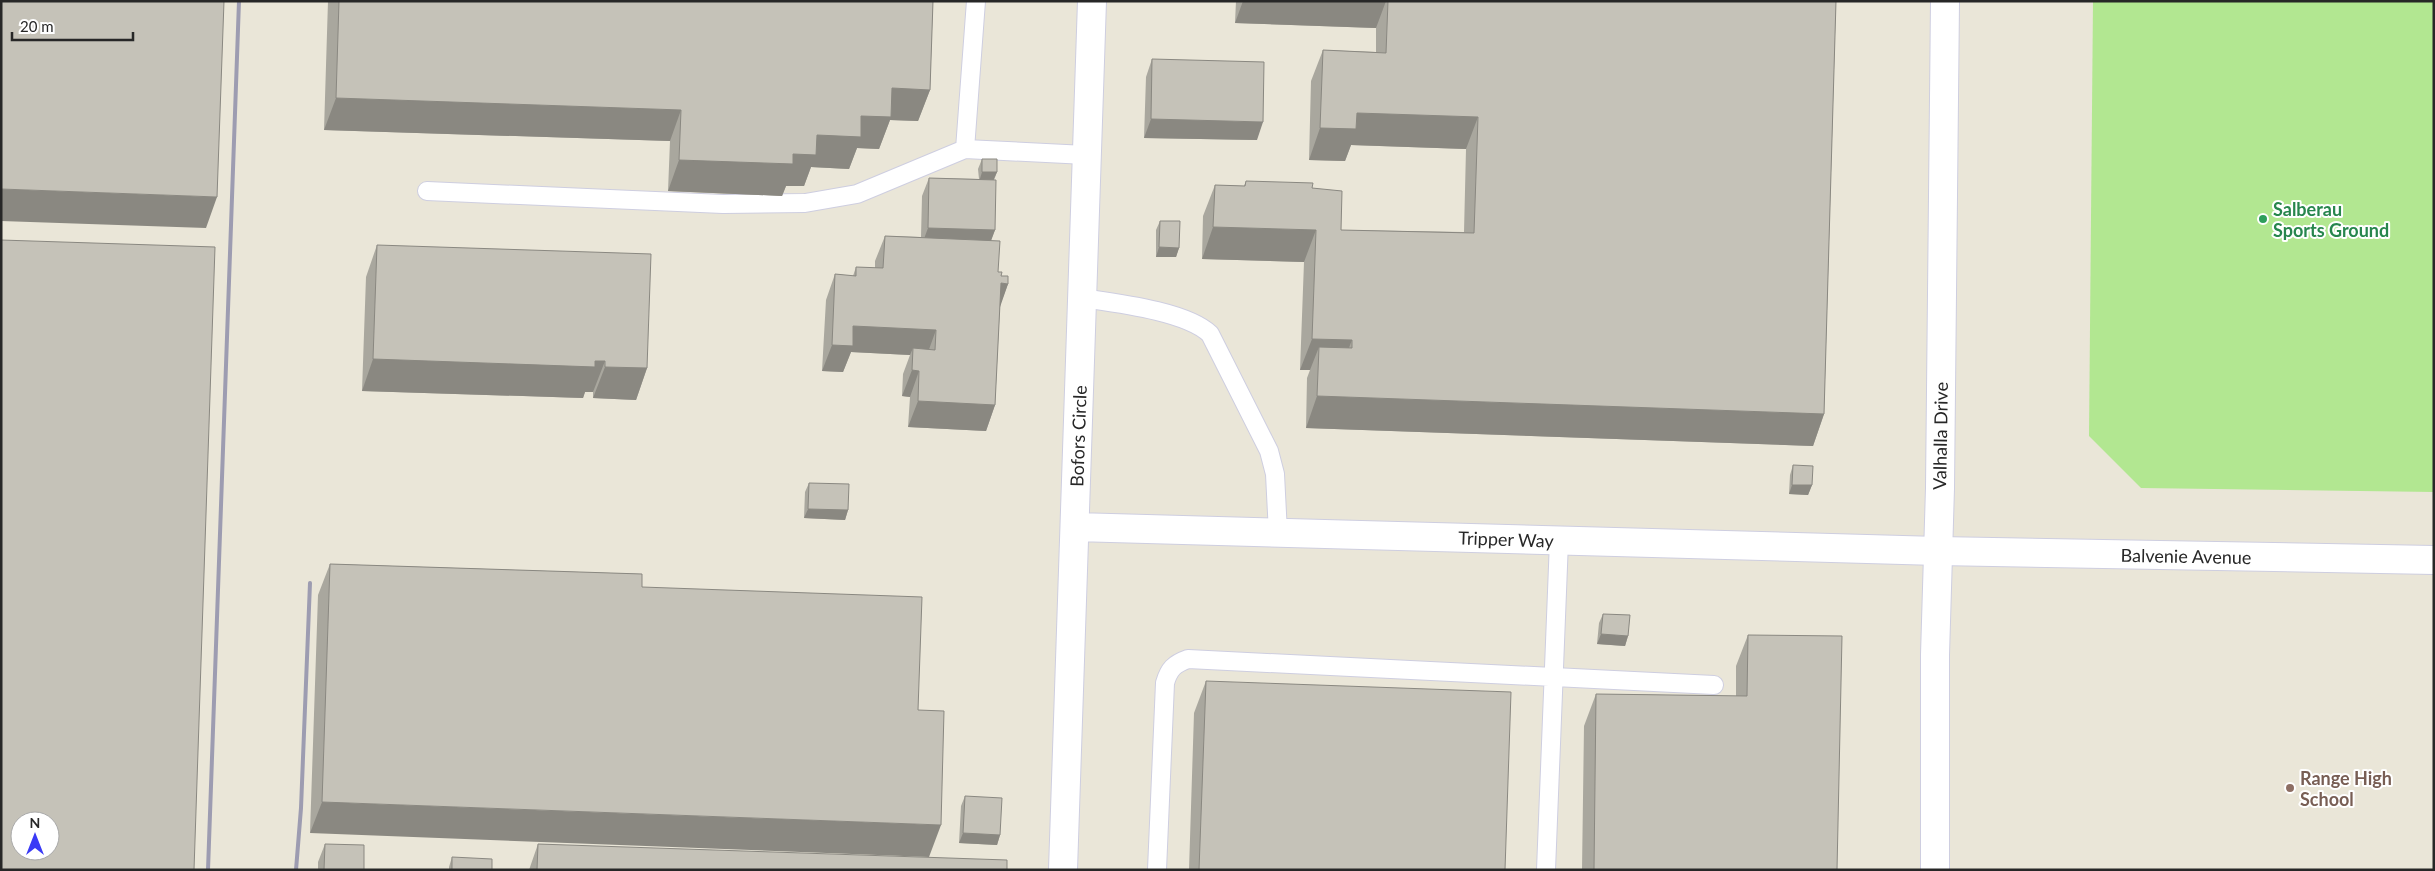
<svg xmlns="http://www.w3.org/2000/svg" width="2435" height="871" font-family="Lato,sans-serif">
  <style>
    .pitch { fill: #b2e791 }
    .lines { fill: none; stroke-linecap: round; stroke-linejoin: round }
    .service-casing { stroke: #cecee0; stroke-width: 20 }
    .minor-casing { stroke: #cecee0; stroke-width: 30 }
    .tertiary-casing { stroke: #cecee0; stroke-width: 30 }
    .secondary-casing { stroke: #cecee0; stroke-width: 30 }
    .service { stroke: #fff; stroke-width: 18 }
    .minor { stroke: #fff; stroke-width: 28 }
    .tertiary { stroke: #fff; stroke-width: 28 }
    .secondary { stroke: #fff; stroke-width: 28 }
    .rail { stroke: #9d9cb1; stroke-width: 4 }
    .wall { fill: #a9a79e }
    .shaded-wall { fill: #8a8881 }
    .building { fill: #c5c2b8; stroke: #8a8881; fill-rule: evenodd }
    .leisure-dot { fill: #2e9e5b; stroke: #fff; stroke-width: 2 }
    .education-dot { fill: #8d6e63; stroke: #fff; stroke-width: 2 }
    .labels { text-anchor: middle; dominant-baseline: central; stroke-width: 4; stroke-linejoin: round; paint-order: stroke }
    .leisure-label { font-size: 18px; font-weight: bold; fill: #27864d; stroke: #fff; text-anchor: start }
    .street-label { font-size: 18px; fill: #272727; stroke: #fff }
    .education-label { font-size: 18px; font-weight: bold; fill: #785e54; stroke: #fff; text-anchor: start }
  </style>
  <rect width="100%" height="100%" fill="#eae6d8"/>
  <path class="pitch" d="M2093 1H2434V492L2141 488 2089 436Z"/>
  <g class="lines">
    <defs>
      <path id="service" d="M965 149 1086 155
        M427 191 723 204 805 203 857 194 965 149 976 1
        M1082 298C1115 303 1186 311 1210 334L1269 451 1275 474 1278 533
        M1157 870 1165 683C1169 669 1174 664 1188 659L1714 685
        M1546 870 1559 541"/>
      <path id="minor" d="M1075 527 1938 551
        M1063 870 1092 1"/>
      <path id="tertiary" d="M1938 551 2434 560"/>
      <path id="secondary" d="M1935 870V655L1940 488 1945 1"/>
    </defs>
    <use href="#service" class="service-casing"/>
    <use href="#minor" class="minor-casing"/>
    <use href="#tertiary" class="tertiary-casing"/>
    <use href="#secondary" class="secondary-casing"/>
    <use href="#service" class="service"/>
    <use href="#minor" class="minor"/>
    <use href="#tertiary" class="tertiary"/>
    <use href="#secondary" class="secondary"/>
    <path class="rail" d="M208 870 239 1
      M296 870 301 808 310 583"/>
  </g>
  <path class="wall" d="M328 1H933L930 90 918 121 890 120 879 149 857 148 849 169 811 167 804 186H786L782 196 668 191 670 141 324 130Z
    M1236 1H1836L1824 414 1813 446 1306 428 1307 378 1310 370H1300L1304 262 1202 259 1203 216 1215 185 1244 186 1246 181 1312 188 1341 230 1464 232 1466 149 1351 145 1345 161 1309 160 1311 81 1323 50 1376 52V28L1235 23Z
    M1152 59 1257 140 1144 138 1146 77Z
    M982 159 997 172 994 180 995 230 991 240 998 272 1008 284 1000 305 995 405 986 431 908 427 910 397 902 396 903 374 910 355 851 352 843 372 822 371 826 300 835 274 853 276 856 267 875 268V261L885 236 921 237 922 196 929 178 979 179 978 169Z
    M1160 221 1179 248 1176 257H1156V230Z
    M377 245 647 368 636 400 593 398V392H585L583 398 362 391 366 277Z
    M1793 465 1812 485 1808 495 1789 494 1790 475Z
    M809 483 848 510 845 520 804 518 805 492Z
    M330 564 642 574 310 833 318 595Z
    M1603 614 1628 636 1625 646 1597 644 1599 623Z
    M1748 635 1837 870H1582L1584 726 1596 694 1736 696V666Z
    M1206 681 1505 870H1189L1194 713Z
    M965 796 1000 835 997 845 959 843 961 806Z
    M325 844 364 870H318V862Z
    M538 844 1007 870H529Z
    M452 857 492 870H449V867Z"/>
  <path class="shaded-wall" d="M1243 1H1386L1376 28 1235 23Z
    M892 88 930 90 918 121 890 120 879 149 857 148 849 169 811 167 804 186H786L782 196 668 191 679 160 793 154 817 135 861 116Z
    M336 98 681 110 670 141 324 130Z
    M1357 113 1478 117 1466 149 1351 145 1345 161 1309 160 1320 128Z
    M1151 119 1263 122 1257 140 1144 138Z
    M982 172H997L993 181 979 182Z
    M1 189 217 197 206 228 1 221Z
    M1213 227 1316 230 1304 262 1202 259Z
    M928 228 995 230 988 249 921 247Z
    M1159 247 1179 248 1176 257H1156Z
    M1001 283 1008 284 999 310Z
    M853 326 936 330 927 355 913 348 910 355 851 352 843 372 822 371 832 345Z
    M1312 339 1352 340 1340 371 1319 347 1310 370H1300Z
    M373 359 595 361H605L593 392H585L583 398 362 391Z
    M605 367 647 368 636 400 593 398Z
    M912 370 919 371 910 397 902 396Z
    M1317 396 1824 414 1813 446 1306 428Z
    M918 401 995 405 986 431 908 427Z
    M1792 485H1812L1808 495 1789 494Z
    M808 509 848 510 845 520 804 518Z
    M1601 634 1628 636 1625 646 1597 644Z
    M322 802 941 825 929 857 310 833Z
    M963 833 1000 835 997 845 959 843Z"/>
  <path class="building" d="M1 1H224L217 197 1 189Z
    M339 1H933L930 90 892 88 891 117 861 116V137L817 135 816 155 793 154V164L679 160 681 110 336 98Z
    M1388 1H1836L1824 414 1317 396 1319 347 1352 348V340L1312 339 1316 230 1213 227 1215 185 1245 186 1246 181 1313 183 1312 188 1342 191 1341 230 1474 233 1478 117 1357 113 1356 129 1320 128 1323 50 1386 53Z
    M1152 59 1264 62 1263 122 1151 119Z
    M982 159H997V172H982Z
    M929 178 996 180 995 230 928 228Z
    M1160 221H1180L1179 248 1159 247Z
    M885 236 1000 241 998 272H1002L1001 276H1008V284L1001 283 995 405 918 401 919 371 912 370 913 348 935 350 936 330 853 326V346L832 345 835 274 856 276V267L883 268Z
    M1 240 215 247 194 870H1ZM20 821H50V851H20Z
    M377 245 651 254 647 368 605 367V361H595V367L373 359Z
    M1793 465 1813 466 1812 485H1792Z
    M809 483 849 484 848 510 808 509Z
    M330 564 642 574V587L922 597 918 710 944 711 941 825 322 802Z
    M1603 614 1630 615 1628 636 1601 634Z
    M1748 635 1842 636 1837 870H1594L1596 694 1747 696Z
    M1206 681 1511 692 1505 870H1199Z
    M965 796 1002 798 1000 835 963 833Z
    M325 844 364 845V870H324Z
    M538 844 1007 860V870H537Z
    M452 857 492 859V870H452Z"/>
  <circle class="leisure-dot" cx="2263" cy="219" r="5"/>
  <circle class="education-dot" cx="2290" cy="788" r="5"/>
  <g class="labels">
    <g class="leisure-label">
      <text x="2273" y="209">Salberau<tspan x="2273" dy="21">Sports Ground</tspan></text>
    </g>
    <g class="street-label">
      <text transform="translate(1078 436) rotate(-88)">Bofors Circle</text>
      <text transform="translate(1940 436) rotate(-89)">Valhalla Drive</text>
      <text transform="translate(1506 539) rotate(2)">Tripper Way</text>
      <text transform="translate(2186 556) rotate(1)">Balvenie Avenue</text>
    </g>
    <g class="education-label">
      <text x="2300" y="778">Range High<tspan x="2300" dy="21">School</tspan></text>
    </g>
  </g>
  <rect width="2435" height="871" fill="none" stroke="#272727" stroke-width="5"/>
  <g transform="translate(35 836)"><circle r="24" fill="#ffffff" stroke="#a9a9a9"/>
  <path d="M0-4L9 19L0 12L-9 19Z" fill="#3a3af6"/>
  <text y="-8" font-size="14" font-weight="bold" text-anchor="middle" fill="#272727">N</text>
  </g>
  <path d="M12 32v8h121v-8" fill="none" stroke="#272727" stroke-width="2.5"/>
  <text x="20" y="32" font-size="15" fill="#272727" stroke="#ffffff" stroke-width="4" paint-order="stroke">20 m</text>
</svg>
